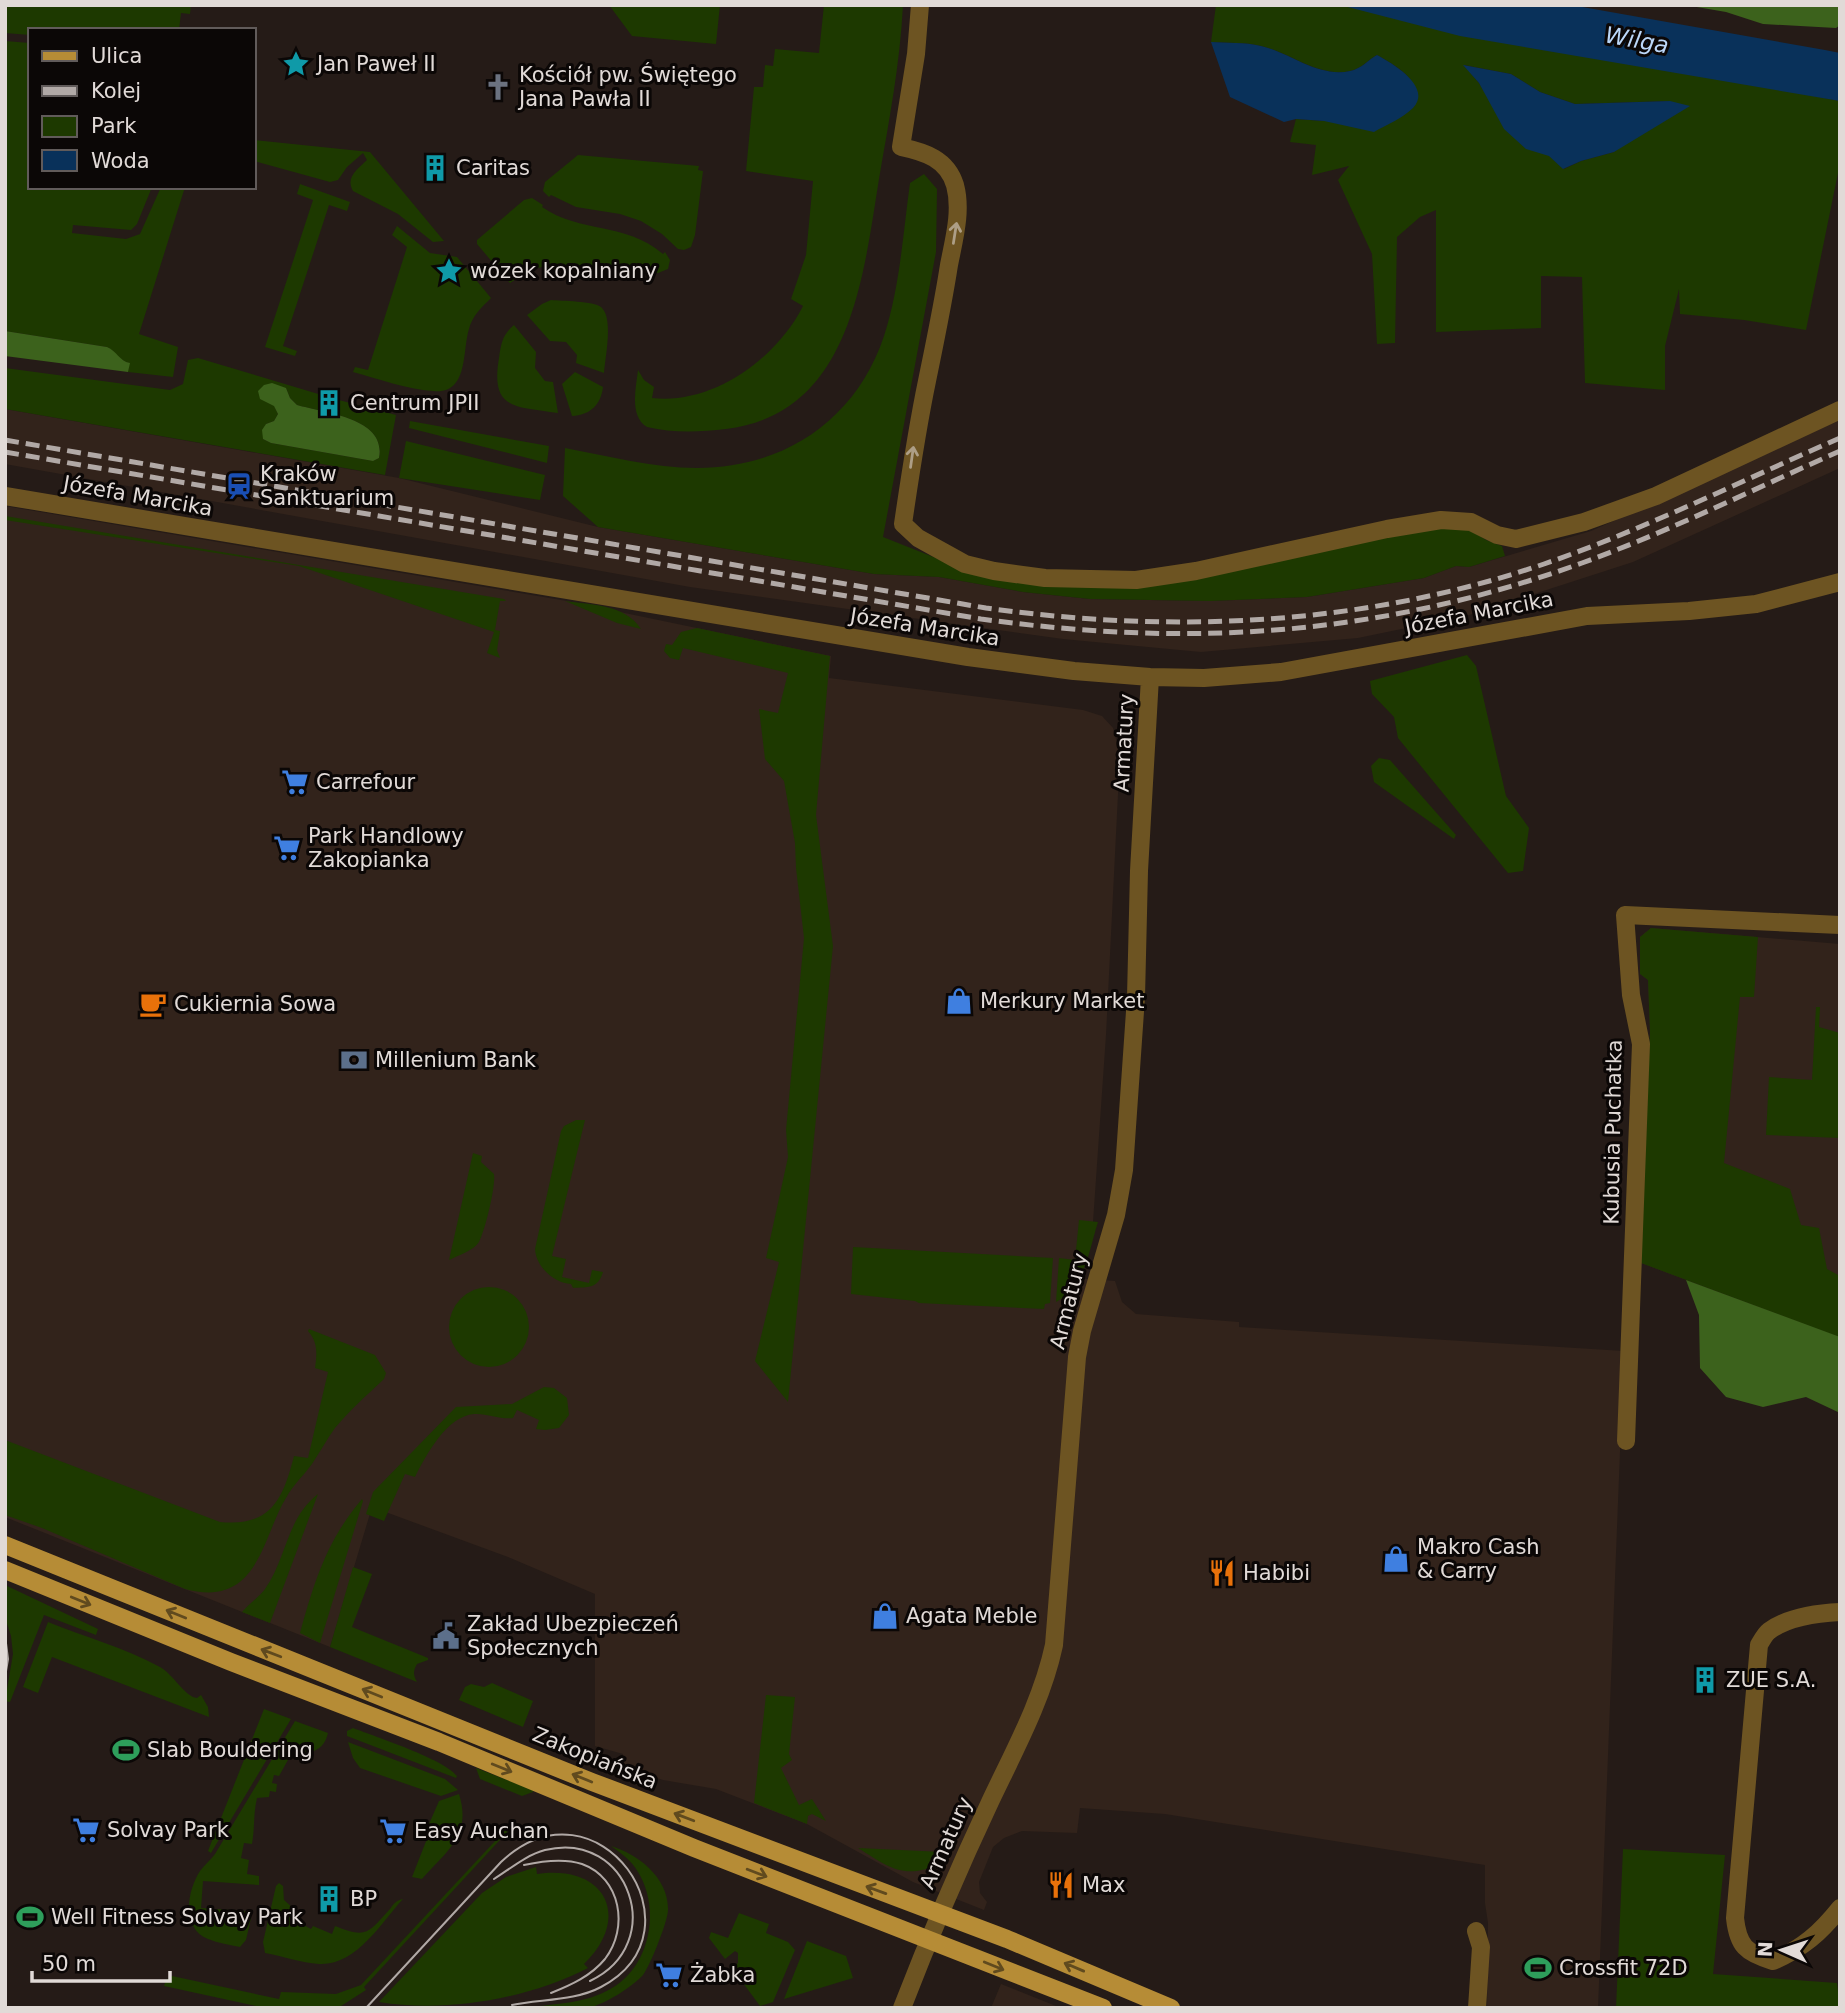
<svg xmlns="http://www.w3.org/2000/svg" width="1845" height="2013" font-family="'DejaVu Sans',sans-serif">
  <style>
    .built { fill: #32231b }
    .green { fill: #1d3900; fill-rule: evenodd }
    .forest { fill: #3c621c }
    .water { fill: #09315a }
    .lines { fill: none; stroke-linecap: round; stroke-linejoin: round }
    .minor { stroke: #6d5422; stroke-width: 18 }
    .primary { stroke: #b68c36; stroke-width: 18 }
    .tram { stroke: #b1a9a6; stroke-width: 2 }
    .rail { stroke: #b1a9a6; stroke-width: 5; stroke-dasharray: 14 7; stroke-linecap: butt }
    .oneway { stroke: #ad9e86 }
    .oneway2 { stroke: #604a1e }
    .labels { text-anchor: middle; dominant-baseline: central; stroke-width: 6; stroke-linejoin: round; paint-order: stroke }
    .poi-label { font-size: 21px; fill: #e1dad7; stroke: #0b0706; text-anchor: start }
    .street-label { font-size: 21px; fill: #e1dad7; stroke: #0b0706 }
    .water-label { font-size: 23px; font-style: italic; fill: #bbd7f8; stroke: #0b0706 }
  </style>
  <rect width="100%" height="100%" fill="#251b17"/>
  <path class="built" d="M5 409 399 478 598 527 874 574 939 577 1023 592 1090 599 1210 601 1307 597 1424 578 1456 566 1469 567 1591 531 1840 420V468L1633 562 1469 615 1358 638 1201 652 1063 639 690 587 5 464Z
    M5 506 567 601 831 656 829 678 1083 710 1102 716 1113 728 1120 754 1106 1035 1093 1222 1075 1278 1115 1281 1122 1302 1136 1314 1239 1322V1327L1624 1351 1598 2008H1487L1488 1923 1485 1903V1865L1165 1814 1080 1808 1077 1833 1022 1831 1004 1838 993 1847 979 1882 980 1893 987 1902 984 1910 913 1882 807 1824 716 1789 663 1780 637 1771 622 1764 623 1754 595 1746V1594L508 1557 372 1507 330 1647 5 1517Z
    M1651 928 1840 944V1337L1641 1263 1650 1032 1648 980 1640 974V937Z
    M1001 1984 1061 2008H991Z"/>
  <path class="green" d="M5 5H191L190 14 181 13 179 30H30V35L5 33Z
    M609 5H720L716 44 632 36Z
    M824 5H903C900 64 889 121 879 179 863 277 851 414 726 429 700 432 672 433 647 427 629 416 636 388 638 370L644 380 654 387 652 398C713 405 777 358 803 306L791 299 806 255 813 181 746 171 754 87H763L765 65 773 66 775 49 819 53Z
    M1216 5H1340L1840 101V163L1806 330 1744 320 1680 314 1679 289 1665 346V390L1585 383 1582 277 1541 276V328L1436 332V210L1420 217 1397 237 1395 343 1377 344 1372 254 1338 180 1349 166 1312 175 1316 145 1290 142 1296 119 1324 121 1417 101C1418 77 1396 66 1377 55 1368 60 1361 69 1350 71 1319 78 1289 52 1261 46 1245 42 1227 43 1211 42ZM1464 65 1511 74 1540 92 1575 104 1670 101 1614 152 1581 161 1564 169 1491 103 1479 83Z
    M5 41 30 43V187H152L137 224 131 230 73 225 72 233 126 239 140 234 161 187H185L139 334 178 347 173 377 128 372 129 363C120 361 116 352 107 347L5 331Z
    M254 140 370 152 444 241 433 242 398 214 353 191C345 177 358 169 367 160L363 153 347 167 338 180 330 182 254 161Z
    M578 155 699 166 698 170 703 171 695 235 691 247 684 250 678 249 662 234 641 221 620 214 576 207 551 195 549 197 543 191 545 182Z
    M924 174 937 189 936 252 883 537 951 564 1091 585 1428 526 1471 530 1486 540 1502 546 1505 556 1469 567 1456 566 1424 578 1307 597 1210 601 1090 599 1023 592 939 577 874 574 598 527 563 496 565 448C608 456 653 468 697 468 784 468 856 420 884 336 900 287 903 233 910 183Z
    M300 184 350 202 347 211 329 205 283 346 297 351 295 356 265 347 313 200 297 194Z
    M532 198 543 205 542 207C581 234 624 221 663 254L665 252 670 260 668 269 658 273H647L545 266 528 271 510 283 477 244V240L524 200Z
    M397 226 430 253 457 257 491 298C482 307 472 316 469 329 462 351 469 395 433 391 406 389 379 379 353 372L355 367 368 370 407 247 392 235Z
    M551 300C562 301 594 301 601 307 614 318 605 357 604 373L576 363 577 355 566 342 550 341 527 315 542 304Z
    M514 325 536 352 535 368 545 381 553 382 558 413C516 406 490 411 499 358 501 344 502 335 514 325Z
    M198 358 325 396 323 405 333 408 335 399 396 415 385 475 5 409V368L170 390 183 384 188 360ZM286 388 290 398 297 405C325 413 387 418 379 458L373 461 271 443 263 439 266 424 274 421 278 414 274 405Z
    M575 372 603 387C601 405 590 415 572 416L562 384Z
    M410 421 549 446 547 463 409 428Z
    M406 441 545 475 540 500 399 478Z
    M5 516 504 599 506 601H500L495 630 500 631 497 650 500 658 487 653 494 632 299 566 5 520Z
    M565 601C592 605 625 604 641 629L617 623Z
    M697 628 830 656 816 815 833 946 788 1402 755 1361 779 1262 766 1258 788 1157 786 1130 804 938 796 868 795 843 784 781 765 759 759 709 778 713 788 673 683 648 679 660 670 658 664 651 666 644 672 645 681 632Z
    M1467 655 1476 666 1506 796 1529 828 1523 871 1508 873 1398 738 1394 717 1372 694 1370 681Z
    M1379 758 1390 760 1456 835 1454 839 1374 782 1371 766Z
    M1651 928 1758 937 1754 997H1740L1724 1163 1790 1189 1801 1225 1819 1228 1827 1269 1840 1276 1839 1337 1641 1263 1650 1032 1648 980 1640 974V937Z
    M1816 1007H1820L1819 1027 1840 1033V1138L1766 1135 1769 1077 1812 1080Z
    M576 1120H585L552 1256 566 1259 562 1277 589 1283 592 1270 603 1272C598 1289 588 1287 573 1288L571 1284C554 1283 536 1267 535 1249L561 1131 564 1126Z
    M473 1153 482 1156 481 1162 494 1174C496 1186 485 1231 479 1242 473 1251 459 1255 449 1260Z
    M1079 1220 1098 1222C1089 1250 1085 1287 1056 1302L1059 1258 1075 1260Z
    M853 1247 1053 1258 1050 1303 1045 1304 1044 1309 919 1303 915 1301 851 1294Z
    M449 1327a40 40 0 1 1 80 0a40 40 0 1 1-80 0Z
    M309 1329 375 1355 386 1373 384 1379C367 1395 350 1410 335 1428 327 1439 320 1452 312 1464 304 1475 293 1485 286 1498 270 1524 264 1561 241 1581 224 1595 205 1594 185 1589L42 1528 5 1515V1440L220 1522C271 1527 283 1499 294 1456L308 1458 328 1372 315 1368C317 1354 318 1342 308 1331Z
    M544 1387 554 1388 567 1398 569 1415 559 1428 545 1430 536 1429 539 1420 517 1410 513 1418C501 1420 487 1413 474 1414 447 1416 426 1455 415 1477L405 1474 384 1521 366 1514 373 1492 456 1407 512 1404Z
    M318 1494 270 1623 242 1612C249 1604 259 1597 265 1589 287 1558 286 1519 318 1494Z
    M362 1499 363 1501 320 1643 300 1633C314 1582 327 1540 362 1499Z
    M353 1567 372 1574 352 1627 428 1658V1660L417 1664C413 1671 413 1675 417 1682L330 1647Z
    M5 1585 98 1629 96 1635 44 1615 10 1702 5 1701 13 1654 11 1636 5 1617Z
    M48 1622C85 1637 125 1648 160 1667 173 1674 185 1697 197 1698L201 1695 208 1707 209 1717 52 1657 38 1693 23 1687Z
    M492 1683 533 1701 523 1727 459 1700 465 1687 471 1684 484 1687Z
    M766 1695 795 1697 789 1754 792 1760 781 1768 799 1805 812 1799 826 1821 812 1814 808 1816 807 1824 754 1803Z
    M264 1709 291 1719 211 1853 208 1851Z
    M295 1721 328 1733C323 1755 305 1752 288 1760L279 1776 274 1775 272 1783 277 1784 276 1792 270 1791 269 1797 257 1798C253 1815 255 1828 252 1844L244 1843 241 1858 249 1860 247 1874 259 1876V1885L203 1881 201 1908 245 1911 251 1918 246 1940 240 1947C230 1945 218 1943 208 1939 181 1928 187 1891 200 1871 204 1865 211 1860 215 1854Z
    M353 1728C376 1737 444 1759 457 1776L456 1778 347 1736V1731Z
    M348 1742 445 1779 458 1790 441 1796 360 1768 353 1758Z
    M476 1768 533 1790V1792L522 1796 480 1779Z
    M459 1794C472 1835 447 1851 422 1879L412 1877 432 1826 429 1824 439 1801Z
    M510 1825 511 1828 364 1987 366 1990 338 2008H265L164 1986 166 1980 172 1976 279 1999 281 1992 336 1994 361 1985Z
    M611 1846C638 1854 669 1878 668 1910 668 1921 650 1966 643 1975 631 1988 605 2004 588 2008H527C556 2003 586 2004 612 1988 650 1966 661 1909 638 1872 632 1861 621 1853 611 1846Z
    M858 1848 943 1852 937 1865C903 1880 887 1866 858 1848Z
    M1623 1849 1725 1855 1713 1974 1837 1983 1840 2008H1616Z
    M536 1867 537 1874C604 1864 633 1916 584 1964L588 1968C528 1999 446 2013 379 2002L482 1893 506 1877Z
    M279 1883 283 1886 284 1900 293 1908 290 1918 311 1929 313 1926 332 1934 335 1926C367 1939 368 1933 390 1909 394 1903 397 1900 403 1899 381 1923 356 1966 319 1964 301 1963 282 1956 265 1953L263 1942 276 1886Z
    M739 1913 769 1924 766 1933 788 1942 795 1950 773 2002 760 2006 732 1968 738 1963V1953L735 1951 725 1959 709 1938 711 1932 728 1938Z
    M807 1941 846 1956 853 1978 784 1999Z"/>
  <path class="forest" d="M1685 5H1840V25L1836 28 1763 24 1726 12Z
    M5 331 107 347C117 351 119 361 130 363L128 372 5 356Z
    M272 383 286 388 290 398 297 405C325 413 387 418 379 458L373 461 271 443 263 439 262 430 266 424 274 421 278 414 274 406 260 399 258 391 264 385Z
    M1686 1280 1840 1337V1413L1806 1397 1763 1407 1726 1397 1700 1368 1699 1315Z"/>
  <path class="water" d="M1340 5H1571L1825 50 1840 53V101L1460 36Z
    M1211 42C1227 43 1245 42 1261 46 1289 52 1318 78 1350 71 1361 69 1368 60 1377 55 1392 63 1433 87 1413 108 1403 118 1386 125 1374 132L1324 121 1296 119 1284 122 1230 97Z
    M1463 65 1511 74 1540 92 1575 104 1670 101 1690 106 1614 152 1581 161 1563 169 1549 156 1526 149 1504 129 1479 83Z"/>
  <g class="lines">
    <path class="minor" d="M920 5 916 54 901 147C925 152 947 159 955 185 962 211 954 239 949 265 943 304 935 342 927 381 917 429 910 476 903 524L918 538 965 564 994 571 1045 578 1136 580 1196 571 1387 529 1441 520 1471 522 1497 535 1516 539 1584 522 1656 496 1840 410
      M5 496 968 657 1074 671 1150 677 1204 678 1281 672 1587 616 1689 611 1756 604 1840 582
      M1626 1441 1641 1044 1631 995 1625 915 1840 925
      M1840 1612C1818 1613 1788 1617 1769 1631 1765 1634 1762 1640 1759 1645L1735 1918C1738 1946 1746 1953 1773 1961 1803 1948 1820 1933 1840 1908
      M1476 1931 1481 1947 1477 2008
      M902 2008C929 1938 958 1870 990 1802 1014 1751 1042 1701 1054 1645L1077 1357 1082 1331 1116 1215 1124 1170 1136 997 1139 871 1150 677"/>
    <path class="primary" d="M5 1545 592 1782 1007 1939 1171 2008
      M5 1570 231 1662 439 1742 694 1848 1103 2008"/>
    <path class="tram" d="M5 1635 8 1659 5 1677
      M524 1865C542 1861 564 1858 582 1864 621 1878 629 1928 605 1959 591 1976 571 1985 551 1993
      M494 1879C510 1869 526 1855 545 1850 629 1829 669 1944 590 1981
      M366 2008 501 1862C597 1771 709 1930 601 1987 575 2001 540 1999 512 2005"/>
    <path class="rail" d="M5 440 986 608C1173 634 1363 626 1544 564 1645 529 1741 481 1840 438
      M5 452 981 619C1193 648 1379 636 1582 563 1670 531 1754 489 1840 451"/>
  </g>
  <defs><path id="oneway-shaft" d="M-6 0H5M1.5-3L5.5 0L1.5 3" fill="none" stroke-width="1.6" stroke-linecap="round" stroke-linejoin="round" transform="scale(1.75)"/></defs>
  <g class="oneway">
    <use href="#oneway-shaft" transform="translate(955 233) rotate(-81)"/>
    <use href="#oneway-shaft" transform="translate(912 457) rotate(-82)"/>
  </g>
  <g class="oneway2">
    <use href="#oneway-shaft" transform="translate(81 1601) rotate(22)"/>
    <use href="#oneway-shaft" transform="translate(176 1614) rotate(-158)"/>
    <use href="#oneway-shaft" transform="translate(271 1653) rotate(-159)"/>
    <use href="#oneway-shaft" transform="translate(372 1693) rotate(-158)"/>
    <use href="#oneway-shaft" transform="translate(502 1768) rotate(22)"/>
    <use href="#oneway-shaft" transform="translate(582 1778) rotate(-158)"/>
    <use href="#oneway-shaft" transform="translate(684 1817) rotate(-159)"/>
    <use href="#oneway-shaft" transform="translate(757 1873) rotate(21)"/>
    <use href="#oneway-shaft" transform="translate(876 1890) rotate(-160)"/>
    <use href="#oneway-shaft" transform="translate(994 1966) rotate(22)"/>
    <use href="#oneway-shaft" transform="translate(1074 1967) rotate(-157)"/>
  </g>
  <defs>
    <symbol id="sight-bare" viewBox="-9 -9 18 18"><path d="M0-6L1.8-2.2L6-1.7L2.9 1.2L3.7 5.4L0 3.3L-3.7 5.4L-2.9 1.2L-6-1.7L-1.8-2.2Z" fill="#0f9aa8" stroke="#0b0706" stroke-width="2.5" paint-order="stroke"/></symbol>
    <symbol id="church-bare" viewBox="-9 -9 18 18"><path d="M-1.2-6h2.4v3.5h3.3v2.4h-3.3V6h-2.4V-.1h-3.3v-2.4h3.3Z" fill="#6b7280" stroke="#0b0706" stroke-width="2.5" paint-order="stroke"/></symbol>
    <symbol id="building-bare" viewBox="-9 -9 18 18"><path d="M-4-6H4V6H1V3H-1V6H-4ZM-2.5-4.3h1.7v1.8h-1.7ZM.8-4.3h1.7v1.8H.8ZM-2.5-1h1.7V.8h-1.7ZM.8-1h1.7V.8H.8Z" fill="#0f9aa8" stroke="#0b0706" stroke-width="2.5" paint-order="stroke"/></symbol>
    <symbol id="station-bare" viewBox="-9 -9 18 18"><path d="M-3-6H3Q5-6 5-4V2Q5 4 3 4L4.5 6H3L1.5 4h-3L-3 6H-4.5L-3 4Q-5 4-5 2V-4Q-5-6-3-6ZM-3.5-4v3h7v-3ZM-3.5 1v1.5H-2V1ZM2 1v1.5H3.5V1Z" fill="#1a4fb4" stroke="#0b0706" stroke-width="2.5" paint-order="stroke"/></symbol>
    <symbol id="supermarket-bare" viewBox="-9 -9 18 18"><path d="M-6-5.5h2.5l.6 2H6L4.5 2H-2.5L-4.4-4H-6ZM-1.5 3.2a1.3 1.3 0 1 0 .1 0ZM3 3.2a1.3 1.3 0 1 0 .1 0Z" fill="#3f7fe0" stroke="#0b0706" stroke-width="2.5" paint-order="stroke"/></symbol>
    <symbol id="shop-bare" viewBox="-9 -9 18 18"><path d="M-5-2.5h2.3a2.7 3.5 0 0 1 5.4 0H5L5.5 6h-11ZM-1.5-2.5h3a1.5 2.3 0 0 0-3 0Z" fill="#3f7fe0" stroke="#0b0706" stroke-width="2.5" paint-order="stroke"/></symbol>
    <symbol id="cafe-bare" viewBox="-9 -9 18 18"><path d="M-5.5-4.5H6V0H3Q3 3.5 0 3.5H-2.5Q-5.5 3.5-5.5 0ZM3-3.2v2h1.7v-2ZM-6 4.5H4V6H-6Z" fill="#e8710a" stroke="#0b0706" stroke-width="2.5" paint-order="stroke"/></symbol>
    <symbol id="bank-bare" viewBox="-9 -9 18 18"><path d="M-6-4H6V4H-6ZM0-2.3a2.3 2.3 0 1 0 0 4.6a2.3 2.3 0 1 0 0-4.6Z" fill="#5c6f8a" stroke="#0b0706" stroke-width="2.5" paint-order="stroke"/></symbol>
    <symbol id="restaurant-bare" viewBox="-9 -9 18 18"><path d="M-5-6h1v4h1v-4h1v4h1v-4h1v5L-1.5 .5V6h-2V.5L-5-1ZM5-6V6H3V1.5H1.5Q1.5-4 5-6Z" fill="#e8710a" stroke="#0b0706" stroke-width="2.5" paint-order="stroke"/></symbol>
    <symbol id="civic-bare" viewBox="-9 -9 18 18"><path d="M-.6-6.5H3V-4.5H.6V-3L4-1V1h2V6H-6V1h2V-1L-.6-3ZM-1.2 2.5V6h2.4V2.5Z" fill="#5c6f8a" stroke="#0b0706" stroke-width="2.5" paint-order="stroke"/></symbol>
    <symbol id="stadium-bare" viewBox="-9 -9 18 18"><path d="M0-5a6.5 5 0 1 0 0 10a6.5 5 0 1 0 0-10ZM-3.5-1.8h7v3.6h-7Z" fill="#2e9e5b" stroke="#0b0706" stroke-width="2.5" paint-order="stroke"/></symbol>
  </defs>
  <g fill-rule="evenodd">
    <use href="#sight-bare" x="277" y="45" width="38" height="38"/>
    <use href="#church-bare" x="479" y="68" width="38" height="38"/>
    <use href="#building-bare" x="416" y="149" width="38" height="38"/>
    <use href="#sight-bare" x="430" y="252" width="38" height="38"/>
    <use href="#building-bare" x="310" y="384" width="38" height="38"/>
    <use href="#station-bare" x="220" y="467" width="38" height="38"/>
    <use href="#supermarket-bare" x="276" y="763" width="38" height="38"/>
    <use href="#supermarket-bare" x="268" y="829" width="38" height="38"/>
    <use href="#shop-bare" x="940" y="982" width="38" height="38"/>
    <use href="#cafe-bare" x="134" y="985" width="38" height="38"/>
    <use href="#bank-bare" x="335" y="1041" width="38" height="38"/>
    <use href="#shop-bare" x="1377" y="1540" width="38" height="38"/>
    <use href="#restaurant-bare" x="1203" y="1554" width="38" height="38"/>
    <use href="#shop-bare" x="866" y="1597" width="38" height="38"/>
    <use href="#civic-bare" x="427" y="1617" width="38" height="38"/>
    <use href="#building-bare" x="1686" y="1661" width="38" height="38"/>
    <use href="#stadium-bare" x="107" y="1731" width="38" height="38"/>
    <use href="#supermarket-bare" x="67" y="1811" width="38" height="38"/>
    <use href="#supermarket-bare" x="374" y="1812" width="38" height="38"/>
    <use href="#restaurant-bare" x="1042" y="1866" width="38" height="38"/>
    <use href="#building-bare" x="310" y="1880" width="38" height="38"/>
    <use href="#stadium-bare" x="11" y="1898" width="38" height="38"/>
    <use href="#stadium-bare" x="1519" y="1949" width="38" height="38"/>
    <use href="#supermarket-bare" x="650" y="1956" width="38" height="38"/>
  </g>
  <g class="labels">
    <g class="poi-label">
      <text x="317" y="64">Jan Paweł II</text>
      <text x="519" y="75">Kościół pw. Świętego<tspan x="519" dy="24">Jana Pawła II</tspan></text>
      <text x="456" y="168">Caritas</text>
      <text x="470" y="271">wózek kopalniany</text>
      <text x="350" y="403">Centrum JPII</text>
      <text x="260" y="474">Kraków<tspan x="260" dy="24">Sanktuarium</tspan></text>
      <text x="316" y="782">Carrefour</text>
      <text x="308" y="836">Park Handlowy<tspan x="308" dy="24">Zakopianka</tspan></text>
      <text x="980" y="1001">Merkury Market</text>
      <text x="174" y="1004">Cukiernia Sowa</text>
      <text x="375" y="1060">Millenium Bank</text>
      <text x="1417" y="1547">Makro Cash<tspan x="1417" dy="24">&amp; Carry</tspan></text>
      <text x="1243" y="1573">Habibi</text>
      <text x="906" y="1616">Agata Meble</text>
      <text x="467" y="1624">Zakład Ubezpieczeń<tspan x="467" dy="24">Społecznych</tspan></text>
      <text x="1726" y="1680">ZUE S.A.</text>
      <text x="147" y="1750">Slab Bouldering</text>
      <text x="107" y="1830">Solvay Park</text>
      <text x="414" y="1831">Easy Auchan</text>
      <text x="1082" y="1885">Max</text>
      <text x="350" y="1899">BP</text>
      <text x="51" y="1917">Well Fitness Solvay Park</text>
      <text x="1559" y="1968">Crossfit 72D</text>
      <text x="690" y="1975">Żabka</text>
    </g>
    <g class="street-label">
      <text transform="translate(138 496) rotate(10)">Józefa Marcika</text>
      <text transform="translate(1479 613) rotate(-11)">Józefa Marcika</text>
      <text transform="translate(925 627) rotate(9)">Józefa Marcika</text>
      <text transform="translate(1124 743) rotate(-87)">Armatury</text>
      <text transform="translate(1613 1132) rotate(-89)">Kubusia Puchatka</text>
      <text transform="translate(1069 1301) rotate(-76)">Armatury</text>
      <text transform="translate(595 1758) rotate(22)">Zakopiańska</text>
      <text transform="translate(946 1843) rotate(-66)">Armatury</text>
    </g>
    <g class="water-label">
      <text transform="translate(1637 40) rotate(10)">Wilga</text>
    </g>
  </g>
  <rect width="1845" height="2013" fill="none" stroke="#e1dad7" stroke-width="14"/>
  <rect x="28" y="28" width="228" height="161" fill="#0b0706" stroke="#615b5a" stroke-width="2"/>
  <rect x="42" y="51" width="35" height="10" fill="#b68c36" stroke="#615b5a" stroke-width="2"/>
  <text x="91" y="63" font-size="21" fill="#e1dad7">Ulica</text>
  <rect x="42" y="86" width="35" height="10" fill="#b1a9a6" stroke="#615b5a" stroke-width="2"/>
  <text x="91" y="98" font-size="21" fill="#e1dad7">Kolej</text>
  <rect x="42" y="116" width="35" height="21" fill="#1d3900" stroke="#615b5a" stroke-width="2"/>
  <text x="91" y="133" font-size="21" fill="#e1dad7">Park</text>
  <rect x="42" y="150" width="35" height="21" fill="#09315a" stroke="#615b5a" stroke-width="2"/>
  <text x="91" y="168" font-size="21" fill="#e1dad7">Woda</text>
  <g transform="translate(1782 1950) rotate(273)" stroke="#0b0706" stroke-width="5" paint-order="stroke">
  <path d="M0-5L12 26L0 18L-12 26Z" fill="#e1dad7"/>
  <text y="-10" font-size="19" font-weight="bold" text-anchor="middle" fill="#e1dad7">N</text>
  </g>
  <path d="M32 1971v10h138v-10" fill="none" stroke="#e1dad7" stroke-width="3.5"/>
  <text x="42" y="1971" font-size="21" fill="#e1dad7" stroke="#0b0706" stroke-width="5" paint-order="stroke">50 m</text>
</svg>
